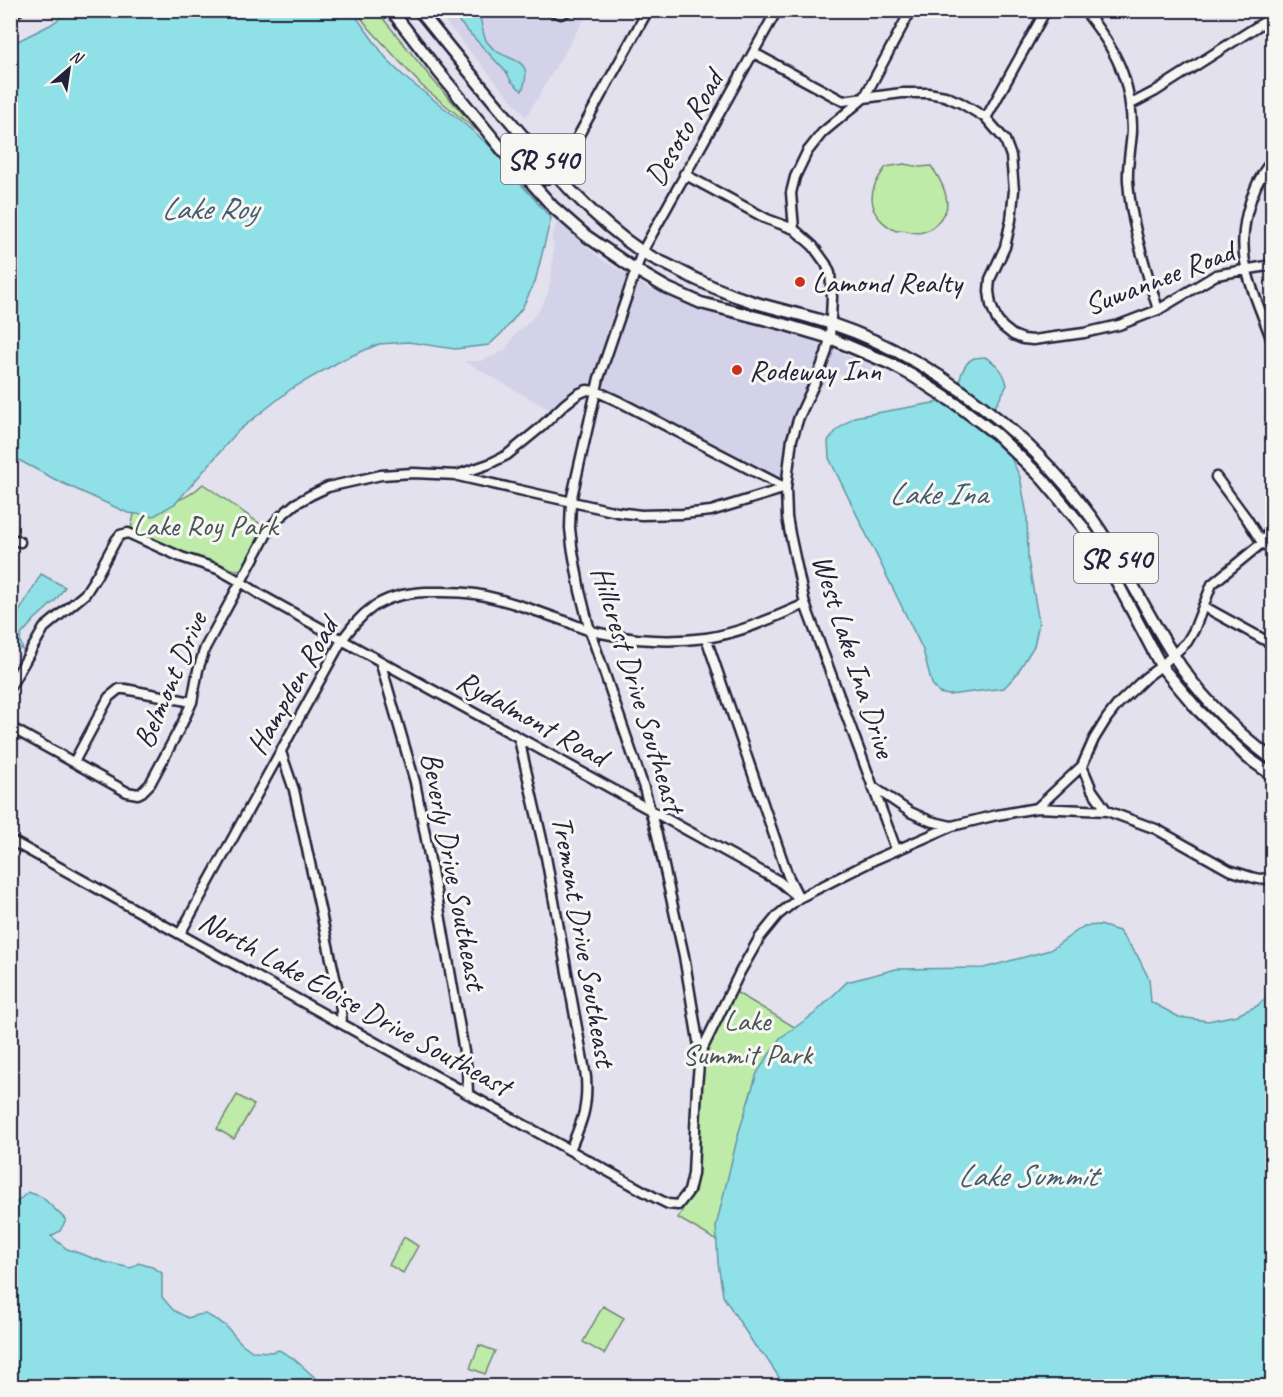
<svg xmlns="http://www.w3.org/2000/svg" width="1283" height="1397" font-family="Caveat,sans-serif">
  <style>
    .built { fill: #d4d2e9 }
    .green { fill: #beeba8; stroke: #708672; stroke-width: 1.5 }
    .water { fill: #8fe1e7; stroke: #6395a2; stroke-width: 1.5 }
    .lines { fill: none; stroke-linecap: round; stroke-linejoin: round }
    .minor-casing { stroke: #22223b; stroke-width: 13 }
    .major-casing { stroke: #22223b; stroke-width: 15 }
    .minor { stroke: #f6f6f2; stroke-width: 8 }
    .major { stroke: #f6f6f2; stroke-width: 10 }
    .poi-dot { fill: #c8321e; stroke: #f6f6f2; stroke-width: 2 }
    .labels { text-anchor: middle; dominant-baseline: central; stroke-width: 6; stroke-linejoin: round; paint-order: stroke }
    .shield { fill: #f6f6f2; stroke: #626272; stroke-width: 1.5 }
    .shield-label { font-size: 28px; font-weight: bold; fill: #22223b }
    .street-label { font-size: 30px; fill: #22223b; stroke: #f6f6f2 }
    .poi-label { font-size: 30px; fill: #22223b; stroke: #f6f6f2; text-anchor: start }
    .park-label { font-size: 30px; fill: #495456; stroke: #f6f6f2 }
    .water-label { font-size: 32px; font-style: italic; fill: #435b6f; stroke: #f6f6f2 }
  </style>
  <rect width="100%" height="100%" fill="#e2e1ed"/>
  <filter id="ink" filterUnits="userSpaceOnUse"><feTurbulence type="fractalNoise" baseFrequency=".0167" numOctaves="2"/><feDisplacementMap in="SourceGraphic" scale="12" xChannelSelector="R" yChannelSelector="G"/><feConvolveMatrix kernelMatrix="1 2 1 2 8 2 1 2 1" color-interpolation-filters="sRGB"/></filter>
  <g filter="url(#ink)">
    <path class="built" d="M436 11H449L507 73 515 86 521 91 526 80 527 73 517 60 494 51 486 41 482 31V21L478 13 474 11H541L549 15 560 18 569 16 574 11H589L526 117Z
      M557 221 602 260 629 276 599 362 593 387 586 386 552 411 464 361H480L496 355 506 349 513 337 530 321 541 307 548 293 551 278 554 245 551 240Z
      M636 280 646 287 689 306 804 338 824 346 814 377 791 427 787 445 783 482 622 398 600 389 602 379Z
      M831 349 864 362 883 372 836 375 819 389 814 396 821 380Z"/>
    <path class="green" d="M356 11H377L432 79 480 133 422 86 369 28Z
      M904 164 920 167 931 166C939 177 950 196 946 210 945 213 942 215 941 218 937 224 930 230 923 232 913 235 905 228 896 231 885 225 879 220 873 209L874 208C868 193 877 179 886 167Z
      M203 484 266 528 243 569 235 570 175 550 131 529 136 504C165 503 180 506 203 484Z
      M734 991 798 1029 719 1242 678 1218 692 1192 696 1175 700 1123 701 1069 705 1051Z
      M237 1095 254 1105 234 1139 217 1129Z
      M404 1237 418 1246 403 1273 389 1265Z
      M603 1306 624 1318 604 1354 583 1342Z
      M479 1345 495 1351 485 1374 470 1368Z"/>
    <path class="water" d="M72 10 352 11 389 62 408 80 460 120 492 148 513 175 551 218 535 282 522 308 505 330 489 345 455 349 408 342 379 344 342 360 291 389 238 431 176 503 154 516 128 513 58 481 11 456V43L16 42 50 25Z
      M449 11C456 10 472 8 477 13 484 20 480 33 488 43 504 65 537 52 522 91L511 81 507 73Z
      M985 357C997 364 1004 371 1007 385L998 402 990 414 1020 477 1027 515 1028 560 1039 623 1034 646 1016 675 1004 688 949 695 939 693 932 684 923 650 829 458 828 441 837 430 854 417 950 400 958 395C959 382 961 364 974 358 975 358 984 357 985 357Z
      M41 574 65 587 55 601 34 620 21 635 20 641 23 650 11 643V626Z
      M1100 925 1119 931 1137 955 1149 979 1151 1002 1179 1017 1208 1021 1237 1015 1257 1006 1272 992V1386H787L782 1382 765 1356 755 1346 723 1296 718 1263 716 1226 738 1135 757 1073 780 1038 814 1014 847 982 896 969 984 968 1050 950 1084 926Z
      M28 1192 42 1197 66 1220 60 1231 51 1236 67 1249 104 1262 131 1268 138 1263 152 1267 162 1273V1297L173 1310 188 1318 197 1315 206 1314 225 1325 241 1343 252 1351 272 1352 279 1350 293 1358 320 1382 338 1386H11V1206L18 1201Z"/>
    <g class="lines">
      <defs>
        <path id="minor" d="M550 10 561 14 569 10
          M1084 10C1115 48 1132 80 1132 131 1131 148 1127 164 1128 181 1131 225 1146 268 1158 310
          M10 15 19 10
          M754 53 843 101 864 98 911 10
          M1131 104 1154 92 1272 17
          M986 118 1046 10
          M1272 160C1249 189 1237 234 1247 271 1253 295 1264 318 1272 341
          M555 174 565 160 648 10
          M684 174 767 219 794 229
          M458 476 541 495 617 512 641 515 683 514 711 511 786 488
          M1216 477 1247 519 1262 543 1272 549
          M10 538 20 542
          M1203 606 1272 644
          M706 638 788 876 797 894
          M380 661 415 782 438 902 467 1069 468 1094
          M10 687 44 628 85 594 97 575 116 540 120 535 128 533 181 557 218 569 241 582 261 595 342 640 779 881 799 898
          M10 727 127 792 138 794 142 792 150 784 182 724 192 702 198 670 205 648 270 528 281 516 295 504 311 495 328 487 381 475 413 473 457 475 489 464 507 455 540 428 565 404 578 394 587 390 596 391 620 402 786 488
          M519 739 546 857 586 1077C588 1109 582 1121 570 1150
          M281 752 294 790 340 1000 342 1024
          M74 762 109 697 119 689H125L192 702
          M1082 766 1092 790 1107 811
          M872 786 910 812 930 821 951 826
          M1037 808 1082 766 1094 739 1107 718 1118 704 1145 678 1161 666 1187 642 1194 630 1212 584 1262 543 1272 527
          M10 840 656 1198 668 1204 678 1205 689 1191 693 1174 697 1086 700 1054 740 972 760 937 778 915 799 898 876 859 952 826 997 815 1037 808 1107 811 1156 829 1229 870 1251 877 1259 879 1272 878
          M896 849 805 604 790 534 787 517 786 488 792 439 799 417 817 378 826 354 830 338 832 297 830 273 826 264 813 246 794 229 791 193 795 177 807 152 822 133 864 98 902 93H928L945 96 961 103 986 118 1005 140 1011 156 1014 190 1011 220 1005 247 990 279 989 291 991 305 997 320 1003 327 1013 335 1023 339 1033 340 1084 333 1119 325 1158 310 1216 275 1272 265
          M180 934 342 640C351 628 360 616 373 607 388 597 406 593 425 592 441 592 458 591 475 594 504 599 534 610 562 620 572 623 582 629 592 631 607 635 622 637 637 639 659 641 683 641 706 638 740 633 773 618 805 604
          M700 1053 684 956 657 835 644 788 590 631 580 591 572 546 570 528 571 501 599 378 642 252 777 10"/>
        <path id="major" d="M391 10 438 71 505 153 553 207 585 235 636 270 667 288 701 303 783 324 830 338 891 364 913 376 959 406 996 434 1041 477 1082 526 1109 567 1161 666 1198 710 1248 758 1272 775
          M419 10C451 50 483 89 516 128 554 173 592 218 641 251 650 257 662 262 672 267 698 281 724 293 753 302 779 310 806 315 832 324 895 345 953 381 1003 423 1036 451 1066 483 1091 517 1122 560 1144 609 1172 653 1198 695 1234 730 1272 759
          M524 168 530 173 544 179 555 174"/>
      </defs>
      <use href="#minor" class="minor-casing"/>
      <use href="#major" class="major-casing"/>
      <use href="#minor" class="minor"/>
      <use href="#major" class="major"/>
    </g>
  </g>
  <g class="poi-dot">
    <circle cx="800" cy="282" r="6"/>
    <circle cx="737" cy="370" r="6"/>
  </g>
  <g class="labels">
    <g class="shield">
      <rect x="501" y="134" width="84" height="50" rx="4.5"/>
      <rect x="1074" y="533" width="84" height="50" rx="4.5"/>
    </g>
    <g class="shield-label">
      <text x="543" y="159">SR 540</text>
      <text x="1116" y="558">SR 540</text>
    </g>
    <g class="street-label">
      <text transform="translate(684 128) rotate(-60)">Desoto Road</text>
      <text transform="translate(1159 278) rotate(-21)">Suwannee Road</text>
      <text transform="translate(854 656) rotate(72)">West Lake Ina Drive</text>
      <text transform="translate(170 680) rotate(-67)">Belmont Drive</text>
      <text transform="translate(292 686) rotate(-60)">Hampden Road</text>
      <text transform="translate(638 689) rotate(73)">Hillcrest Drive Southeast</text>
      <text transform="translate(532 718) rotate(29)">Rydalmont Road</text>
      <text transform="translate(454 871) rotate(79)">Beverly Drive Southeast</text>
      <text transform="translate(584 941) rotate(80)">Tremont Drive Southeast</text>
      <text transform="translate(355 1003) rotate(29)">North Lake Eloise Drive Southeast</text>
    </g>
    <g class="poi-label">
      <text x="812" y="282">Lamond Realty</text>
      <text x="749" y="370">Rodeway Inn</text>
    </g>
    <g class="park-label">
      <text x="205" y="525">Lake Roy Park</text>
      <text x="747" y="1020">Lake<tspan x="747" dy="34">Summit Park</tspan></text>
    </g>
    <g class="water-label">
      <text x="209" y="208">Lake Roy</text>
      <text x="938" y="493">Lake Ina</text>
      <text x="1027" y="1175">Lake Summit</text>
    </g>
  </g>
  <rect width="1283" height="1397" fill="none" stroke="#f6f6f2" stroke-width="36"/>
  <rect x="18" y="18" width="1247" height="1361" fill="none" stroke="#22223b" stroke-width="2" filter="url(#ink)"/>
  <g transform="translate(69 69) rotate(29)" stroke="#f6f6f2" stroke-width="4.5" paint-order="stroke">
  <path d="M0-4.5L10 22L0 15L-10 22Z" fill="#22223b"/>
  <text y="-9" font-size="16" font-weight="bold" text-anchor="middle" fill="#22223b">N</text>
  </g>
</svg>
